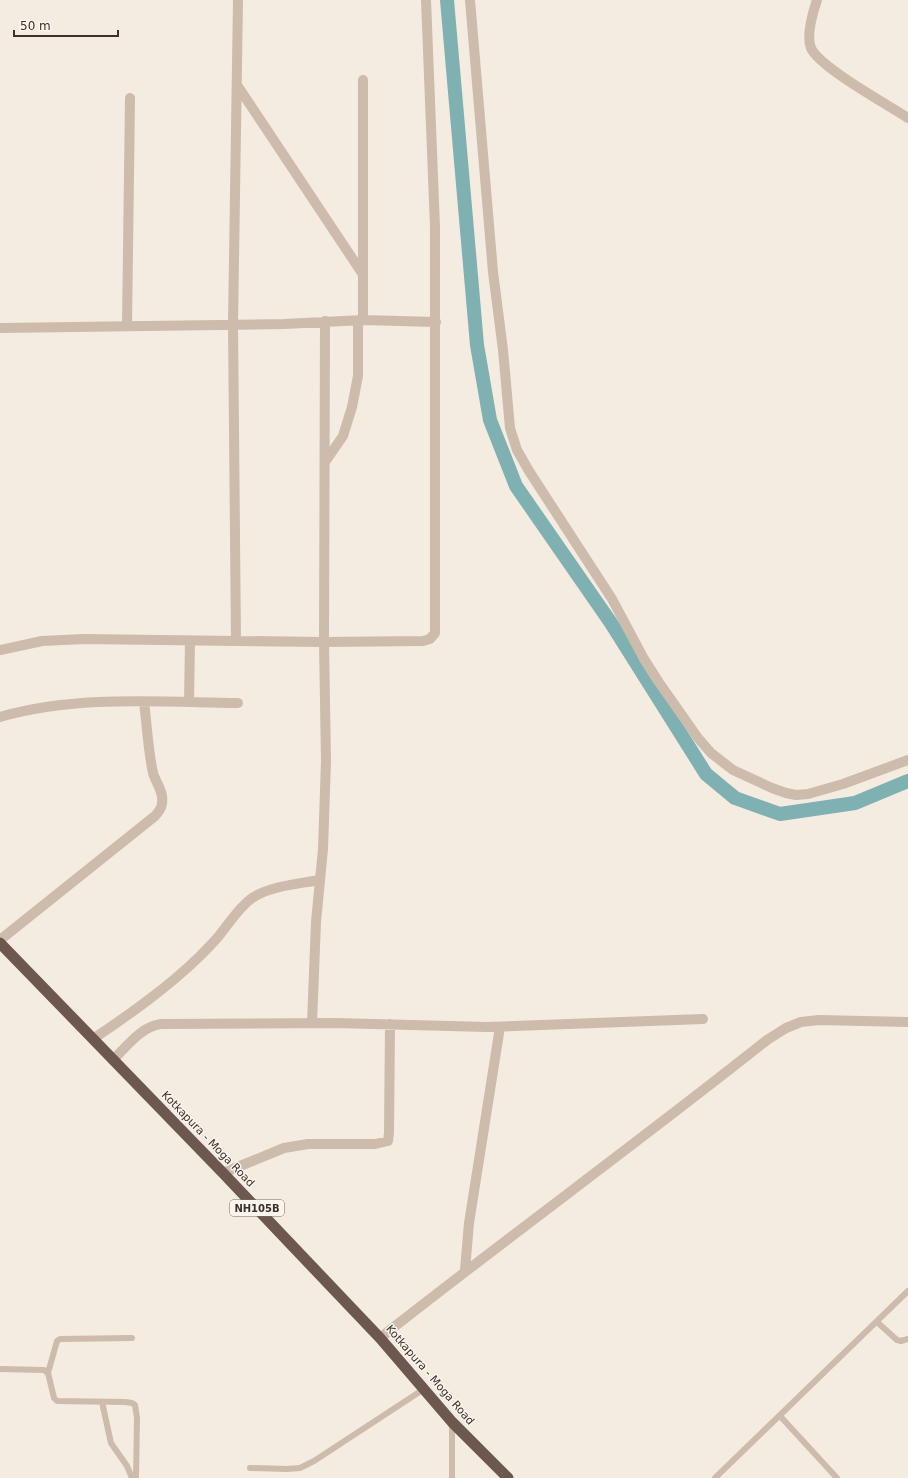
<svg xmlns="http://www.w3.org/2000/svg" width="908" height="1478" font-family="'DejaVu Sans',sans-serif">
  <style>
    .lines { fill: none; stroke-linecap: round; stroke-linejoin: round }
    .canal { stroke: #7fb0b2; stroke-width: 14 }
    .service { stroke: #cdbbac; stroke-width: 6 }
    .minor { stroke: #cdbbac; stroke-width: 10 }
    .trunk { stroke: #6c584f; stroke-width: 11 }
    .labels { text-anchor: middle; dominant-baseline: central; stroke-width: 3; stroke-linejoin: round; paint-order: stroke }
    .shield { fill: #fbf5ee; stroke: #756b66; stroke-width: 1 }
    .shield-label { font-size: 10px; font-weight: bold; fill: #3b302b }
    .street-label { font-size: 11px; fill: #3b302b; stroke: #fbf5ee }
  </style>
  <rect width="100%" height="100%" fill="#f4ebe1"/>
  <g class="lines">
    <path class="canal" d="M447 0 477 345 490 420 516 486 611 623 706 774 735 798 780 814 855 803 908 781"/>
    <path class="service" d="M877 1322 897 1340 901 1341 908 1339
      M0 1369 44 1370 48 1373 54 1398 57 1401 125 1402 132 1403 135 1405 137 1418 136 1478
      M48 1373 57 1341 60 1339 132 1338
      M102 1402 111 1443 127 1466 132 1478
      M780 1416 837 1478
      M250 1468 287 1469 300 1468 314 1461 424 1389
      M452 1478V1424
      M715 1478 908 1291"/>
    <path class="minor" d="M470 0 493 272 503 350 510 428 517 450 529 471 612 599 644 659 658 681 698 738 711 753 733 770 772 788 786 793 796 795 808 794 843 784 908 760
      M817 0C813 12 806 36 811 48 819 67 888 105 908 118
      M363 80V320
      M237 85 362 273
      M127 326 130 98
      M0 328 284 324 363 320 436 322
      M325 462 343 436 352 407 358 376V320
      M236 641 233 325 238 0
      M0 650 42 641 84 639 324 642 423 641 430 639 435 633V227L426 0
      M189 702 190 641
      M0 717C77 695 159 702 238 703
      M0 940 155 816C158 812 162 809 162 803 164 792 156 783 153 773 148 750 147 725 144 702
      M312 1023 316 922 323 849 326 761 324 642 325 321
      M93 1039C130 1014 167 988 199 957 205 951 212 944 218 937 229 924 238 908 252 898 270 886 298 884 319 880
      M113 1060C127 1046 142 1026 161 1024L335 1023 487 1027 703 1019
      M223 1173 284 1148 308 1144H375L388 1141 389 1133 390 1024
      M465 1270 469 1223 500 1027
      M380 1338C508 1237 640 1141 767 1040L786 1028 801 1022 819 1020 908 1022"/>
    <path class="trunk" d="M0 943 223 1173 380 1338 452 1422 508 1478"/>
  </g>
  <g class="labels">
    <rect class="shield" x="230" y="1200" width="54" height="16" rx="3"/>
    <g class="shield-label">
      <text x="257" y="1208">NH105B</text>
    </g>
    <g class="street-label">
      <text transform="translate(208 1139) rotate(46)">Kotkapura - Moga Road</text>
      <text transform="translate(430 1375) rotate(49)">Kotkapura - Moga Road</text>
    </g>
  </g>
  <path d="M14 30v6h104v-6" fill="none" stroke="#3b302b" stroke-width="2"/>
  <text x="20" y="30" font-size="12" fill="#3b302b" stroke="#fbf5ee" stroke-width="3" paint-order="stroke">50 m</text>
</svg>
